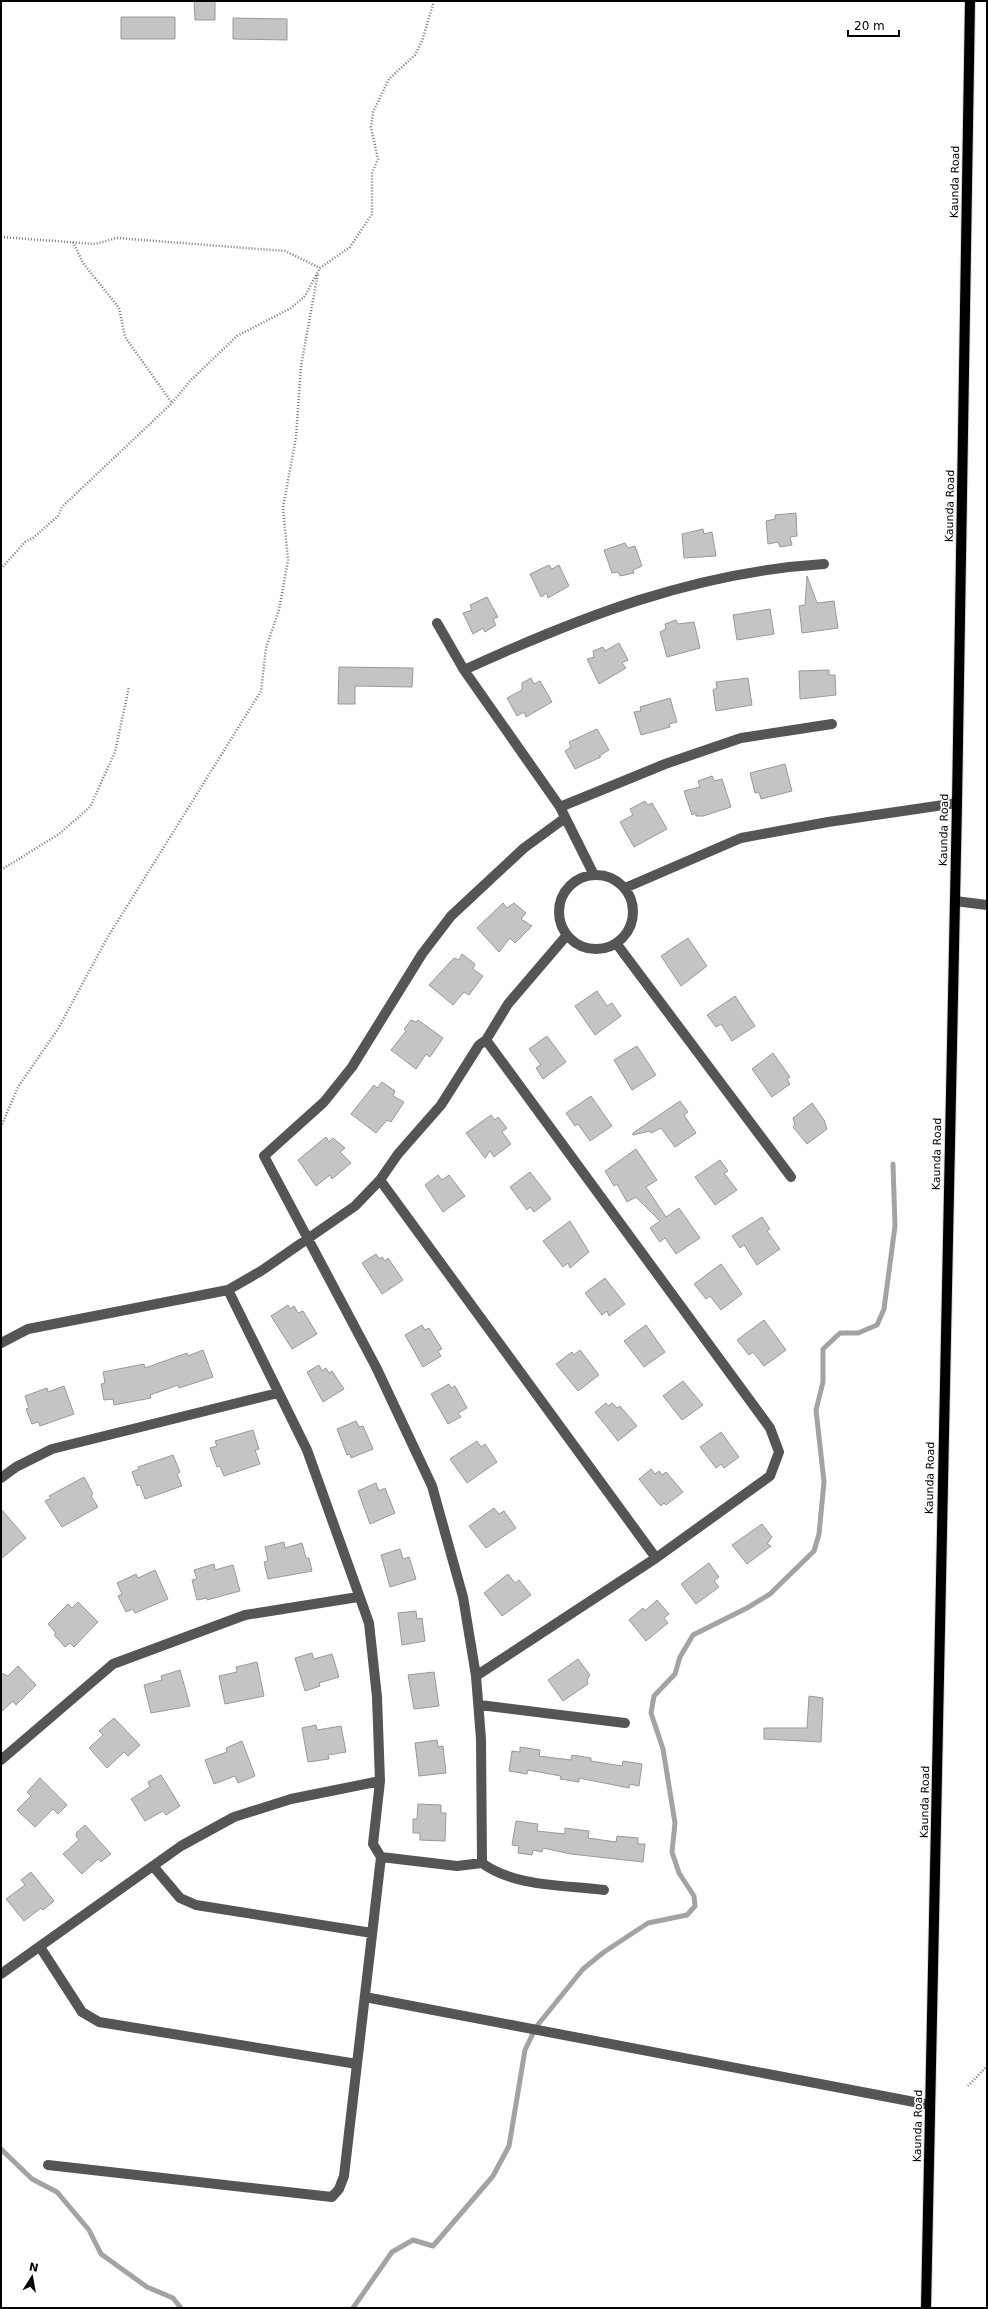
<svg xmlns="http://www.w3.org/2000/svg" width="988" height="2309" font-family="'DejaVu Sans',sans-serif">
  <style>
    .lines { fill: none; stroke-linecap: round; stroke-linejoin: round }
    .stream { stroke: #a3a3a3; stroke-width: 5 }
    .building { fill: #c4c4c4; stroke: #999 }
    .major-casing { stroke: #dbdbdb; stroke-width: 12 }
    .path { stroke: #777; stroke-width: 2.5; stroke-dasharray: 1 2; stroke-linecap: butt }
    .minor { stroke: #555; stroke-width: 10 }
    .major { stroke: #000; stroke-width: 10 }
    .labels { text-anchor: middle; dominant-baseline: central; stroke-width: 3.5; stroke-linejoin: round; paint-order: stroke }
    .street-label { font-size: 11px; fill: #000; stroke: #fff }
  </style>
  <rect width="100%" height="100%" fill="#fff"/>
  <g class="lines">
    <path class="stream" d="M1 2149 32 2179 57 2192 89 2230 101 2254 147 2287 173 2298 181 2308
      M353 2308 392 2252 413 2240 433 2246 493 2176 509 2146 525 2050 536 2027 583 1969 604 1952 648 1923 687 1915 695 1906 694 1896 679 1873 672 1852 675 1823 663 1749 651 1713 654 1696 675 1674 680 1657 693 1635 747 1608 770 1594 814 1551 819 1534 824 1482 816 1410 823 1382V1349L840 1333H858L877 1325 884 1309 895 1226 893 1164"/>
  </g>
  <path class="building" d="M194 1H215V20H195Z
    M121 17H175V39H121Z
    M233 18 287 19V40L233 39Z
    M796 513 797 536 790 537 792 545 780 547 778 542 768 544 766 521 775 519V515Z
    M703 529 704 534 712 532 716 556 684 558 682 534Z
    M625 543 628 548 635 546 642 566 633 570 634 573 620 576 618 572 612 573 604 550Z
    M549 565 552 569 559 565 569 586 548 598 547 593 541 597 530 574Z
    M807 576 817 603 834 601 838 628 802 633 799 606 805 605Z
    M487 597 498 617 493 619 496 625 485 632 483 628 473 634 463 613 472 610 470 605Z
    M770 609 774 634 737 640 733 615Z
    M676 620 678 624 694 622 700 648 667 657 660 632 666 629 665 624Z
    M619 643 628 660 622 663 626 668 599 684 587 659 594 657 593 651 603 647 605 651Z
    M339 667 413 668 412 687 355 686V704H338Z
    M829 670V675H835L836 695 800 699 799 671Z
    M531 678 534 684 540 681 552 702 526 717 524 712 517 716 507 698 522 690V683Z
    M748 678 752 705 716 711 713 690 717 688 716 682Z
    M670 698 677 722 669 724 670 727 641 735 634 712 641 711 640 707Z
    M597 729 609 750 599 756 601 757 575 769 565 751 571 747 569 742Z
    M785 764 792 791 761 799 759 792 755 793 750 773Z
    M712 776 714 781 722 779 731 807 703 816H696V813L692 815 684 791 700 787 698 781Z
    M645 801 648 805 652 803 667 829 634 847 620 822 633 815 630 809Z
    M503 903 507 908 514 903 526 913 521 919 532 926 515 943 510 938 499 952 477 928Z
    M688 938 707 966 681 986 661 956Z
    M462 954 475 964 473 969 483 976 469 995 464 992 453 1005 429 985 454 958 459 960Z
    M597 991 607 1006 612 1003 621 1016 595 1035 575 1006Z
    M735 996 755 1026 732 1041 721 1024 716 1027 707 1015Z
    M411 1020 416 1022 418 1020 443 1038 430 1057 426 1054 416 1069 391 1050 406 1031 404 1029Z
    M547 1036 566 1062 543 1079 536 1068 541 1065 529 1049Z
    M637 1046 656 1075 632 1090 614 1060Z
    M773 1053 790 1077 787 1079 790 1084 772 1097 752 1069Z
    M382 1082 395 1091 393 1096 404 1102 391 1122 387 1120 376 1133 351 1114 374 1085 377 1088Z
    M591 1096 612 1126 590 1141 578 1124 575 1126 566 1113Z
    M680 1101 688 1112 684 1115 696 1133 675 1147 661 1128 651 1133 650 1131 633 1135V1133Z
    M812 1103 824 1120 827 1129 807 1144 793 1127 795 1124 793 1118Z
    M491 1115 495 1120 498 1117 507 1128 502 1132 511 1144 494 1157 490 1151 485 1158 466 1133Z
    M326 1137 329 1142 333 1138 345 1148 340 1152 351 1163 332 1179 330 1175 316 1186 298 1160Z
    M636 1149 657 1180 646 1187 666 1217 679 1208 700 1238 676 1254 665 1238 660 1242 650 1228 660 1221 636 1197 627 1202 617 1184 614 1186 605 1171Z
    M720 1160 728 1171 724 1173 737 1190 715 1205 695 1177Z
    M530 1172 551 1199 534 1212 530 1207 527 1210 510 1187Z
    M438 1175 442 1180 449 1175 465 1196 443 1212 425 1185Z
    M762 1217 770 1229 767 1231 780 1249 757 1265 744 1245 740 1248 732 1236Z
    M570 1221 589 1252 570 1268 568 1263 563 1267 543 1241Z
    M376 1254 379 1259 382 1257 385 1261 388 1258 403 1280 382 1294 362 1263Z
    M721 1264 742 1294 721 1310 710 1296 706 1299 694 1284Z
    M605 1278 625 1304 609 1316 607 1311 602 1315 585 1293Z
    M288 1305 290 1309 294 1306 298 1313 303 1311 317 1334 292 1349 271 1316Z
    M764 1320 786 1350 764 1366 753 1352 749 1355 737 1340Z
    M422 1325 425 1330 429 1328 442 1349 438 1351 441 1356 423 1367 405 1335Z
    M646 1325 665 1352 644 1367 624 1341Z
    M203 1350 213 1377 179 1388 178 1385 150 1395 151 1398 114 1405 113 1399 104 1400 101 1384 105 1383 103 1372 144 1364 145 1368 187 1353 188 1356Z
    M580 1350 599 1375 578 1391 556 1364 572 1352 574 1355Z
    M319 1365 322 1371 326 1368 329 1373 332 1371 344 1389 323 1402 307 1372Z
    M683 1381 703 1405 682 1420 663 1396Z
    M449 1384 451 1388 455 1386 467 1408 458 1413 461 1417 448 1424 431 1394Z
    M64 1386 74 1414 40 1426 38 1422 32 1424 26 1409 29 1408 25 1396 47 1388 48 1392Z
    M606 1403 608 1406 612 1403 617 1408 620 1406 637 1426 618 1441 595 1412Z
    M356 1421 359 1427 363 1426 373 1449 351 1458 350 1454 347 1455 337 1429Z
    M253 1430 259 1449 255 1450 260 1464 224 1476 220 1466 217 1467 210 1448 217 1446 215 1441Z
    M721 1432 739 1457 724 1468 721 1464 716 1468 700 1447Z
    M477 1441 481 1447 485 1444 497 1462 467 1483 450 1459Z
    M173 1455 180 1472 177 1474 182 1486 145 1499 140 1485 137 1486 132 1472 139 1469 138 1467Z
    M651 1469 655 1474 659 1471 662 1475 666 1472 683 1492 666 1505 664 1503 661 1506 658 1503 639 1479Z
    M84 1477 93 1494 91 1496 98 1507 62 1527 45 1501 51 1498 49 1496Z
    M376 1483 379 1491 385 1488 395 1513 370 1524 358 1491Z
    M494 1508 499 1514 504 1511 516 1528 486 1548 469 1526Z
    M1 1509 26 1538 1 1559Z
    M762 1524 772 1537 767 1544 771 1546 747 1564 732 1545Z
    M284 1542 285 1548 302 1543 306 1558H309L312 1571 268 1579 264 1562 268 1561 265 1547Z
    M400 1549 403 1559 409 1557 416 1579 390 1587 381 1555Z
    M709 1563 719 1577 714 1581 719 1587 696 1604 681 1584Z
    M214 1564 215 1570 233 1565 240 1591 207 1600V1598L197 1600 192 1580 197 1579 194 1570Z
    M155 1570 168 1599 135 1613 133 1609 126 1612 118 1596 122 1594 117 1583 136 1574 138 1578Z
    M508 1574 515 1583 519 1580 531 1595 502 1616 484 1593Z
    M657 1600 669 1614 664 1618 668 1623 646 1641 629 1620 643 1608 645 1611Z
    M78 1602 98 1622 74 1647 70 1643 65 1647 54 1635 56 1633 48 1624 68 1604 72 1608Z
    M416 1611 417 1619 422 1618 425 1641 402 1645 398 1613Z
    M312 1653 314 1659 332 1654 339 1677 319 1683 320 1686 305 1691 295 1658Z
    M578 1659 590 1675 587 1680 588 1684 563 1701 548 1680Z
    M257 1662 264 1696 225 1704 219 1676 237 1672 236 1667Z
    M18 1666 36 1685 16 1705 13 1701 1 1712V1673L8 1676Z
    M180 1670 190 1706 151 1713 144 1685 162 1680 161 1676Z
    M434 1672 439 1706 414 1709 408 1675Z
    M809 1696 823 1698 821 1742 764 1739V1728H807Z
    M114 1718 140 1745 128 1756 124 1752 107 1768 89 1748 103 1735 99 1731Z
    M316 1725 317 1730 341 1726 346 1752 328 1755 329 1759 308 1762 302 1728Z
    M437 1740 438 1747 443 1746 446 1773 419 1776 415 1743Z
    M242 1741 255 1776 238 1783 235 1776 214 1784 205 1760 227 1752 226 1748Z
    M520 1747 540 1750 539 1756 571 1760 572 1755 591 1758V1761L622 1766 623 1761 642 1764 639 1786 630 1784 629 1788 579 1778V1782L560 1779 561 1776 528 1770 527 1774 509 1771 512 1751 520 1752Z
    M161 1775 180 1806 166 1815 163 1811 145 1821 131 1799 150 1787 148 1782Z
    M40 1778 67 1805 58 1814 53 1809 35 1827 17 1810 31 1796 27 1792Z
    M418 1804 441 1805V1813H446L445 1841 420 1840V1833H413V1819H417Z
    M516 1821 538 1824 537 1831 565 1834V1828L589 1831 588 1838 616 1842 617 1836 638 1838V1844H645L643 1862 571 1854 543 1848 542 1852 533 1850 532 1855 518 1853 519 1846 512 1845Z
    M85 1825 111 1854 101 1862 98 1859 82 1874 63 1854 79 1840 76 1836 77 1832Z
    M31 1872 54 1901 43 1910 41 1908 24 1921 6 1899 25 1885 21 1880Z"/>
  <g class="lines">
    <defs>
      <path id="major" d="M926 2308 957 803 970 1"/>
    </defs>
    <use href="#major" class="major-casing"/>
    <path class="path" d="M1 237 95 244 117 238 285 251 320 268
      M73 242 83 263 119 308 125 337 172 403
      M1 569 25 542 33 538 58 516 62 507 172 403 190 381 237 336 291 308 305 296 320 268 350 247 372 214V173L378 159 371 127 373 112 389 79 415 55 422 41 434 1
      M1 870 59 834 90 807 115 752 129 687
      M1 1127 18 1087 58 1029 106 940 261 691 266 648 279 610 288 560 283 508 296 437 301 366 318 273
      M968 2086 987 2066"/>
    <path class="minor" d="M437 623 464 670 560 807 594 875
      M464 670C580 617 695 572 824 564
      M560 807 665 764 741 738 832 724
      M565 818 524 848 451 916 422 954 352 1067 324 1102 264 1156 376 1367 432 1486 463 1597 476 1676 481 1739 482 1863C514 1887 566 1885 604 1890
      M559 912a37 37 0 1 1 74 0a37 37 0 1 1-74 0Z
      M625 888 741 838 828 822 957 803
      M955 901 987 905
      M616 943 791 1177
      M380 1180 656 1558
      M228 1290 307 1450 369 1623 377 1697 380 1781 373 1844 381 1857 457 1866 482 1863
      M1 1343 28 1329 228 1290 261 1271 355 1206 380 1180 398 1154 441 1105 479 1045 486 1040 508 1004 567 935
      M1 1478 16 1467 52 1449 278 1393
      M476 1676 656 1558 770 1476 779 1452 770 1428 486 1040
      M480 1705 625 1723
      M1 1760 113 1664 245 1615 358 1597
      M153 1866 180 1898 196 1905 372 1933
      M40 1947 82 2012 99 2022 357 2064
      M1 1974 181 1846 234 1817 291 1799 380 1781
      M365 1997 930 2105
      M48 2165 332 2197 339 2189 344 2176 381 1857"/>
    <use href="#major" class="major"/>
  </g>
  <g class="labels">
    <g class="street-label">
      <text transform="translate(955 182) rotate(-89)">Kaunda Road</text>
      <text transform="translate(950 506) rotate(-89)">Kaunda Road</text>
      <text transform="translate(944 830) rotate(-89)">Kaunda Road</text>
      <text transform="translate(937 1154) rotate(-89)">Kaunda Road</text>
      <text transform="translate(930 1478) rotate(-89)">Kaunda Road</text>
      <text transform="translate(925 1802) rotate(-89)">Kaunda Road</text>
      <text transform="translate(918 2126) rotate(-89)">Kaunda Road</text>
    </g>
  </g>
  <rect width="988" height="2309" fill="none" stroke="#000000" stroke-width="4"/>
  <g transform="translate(32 2277) rotate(11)" stroke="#ffffff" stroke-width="3" paint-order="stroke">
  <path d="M0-3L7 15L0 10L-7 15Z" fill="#000000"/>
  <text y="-6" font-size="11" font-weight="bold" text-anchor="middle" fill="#000000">N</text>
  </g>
  <path d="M848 30v6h51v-6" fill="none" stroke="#000000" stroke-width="2"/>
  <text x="854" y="30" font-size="12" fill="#000000" stroke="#ffffff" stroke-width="3" paint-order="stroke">20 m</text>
</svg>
